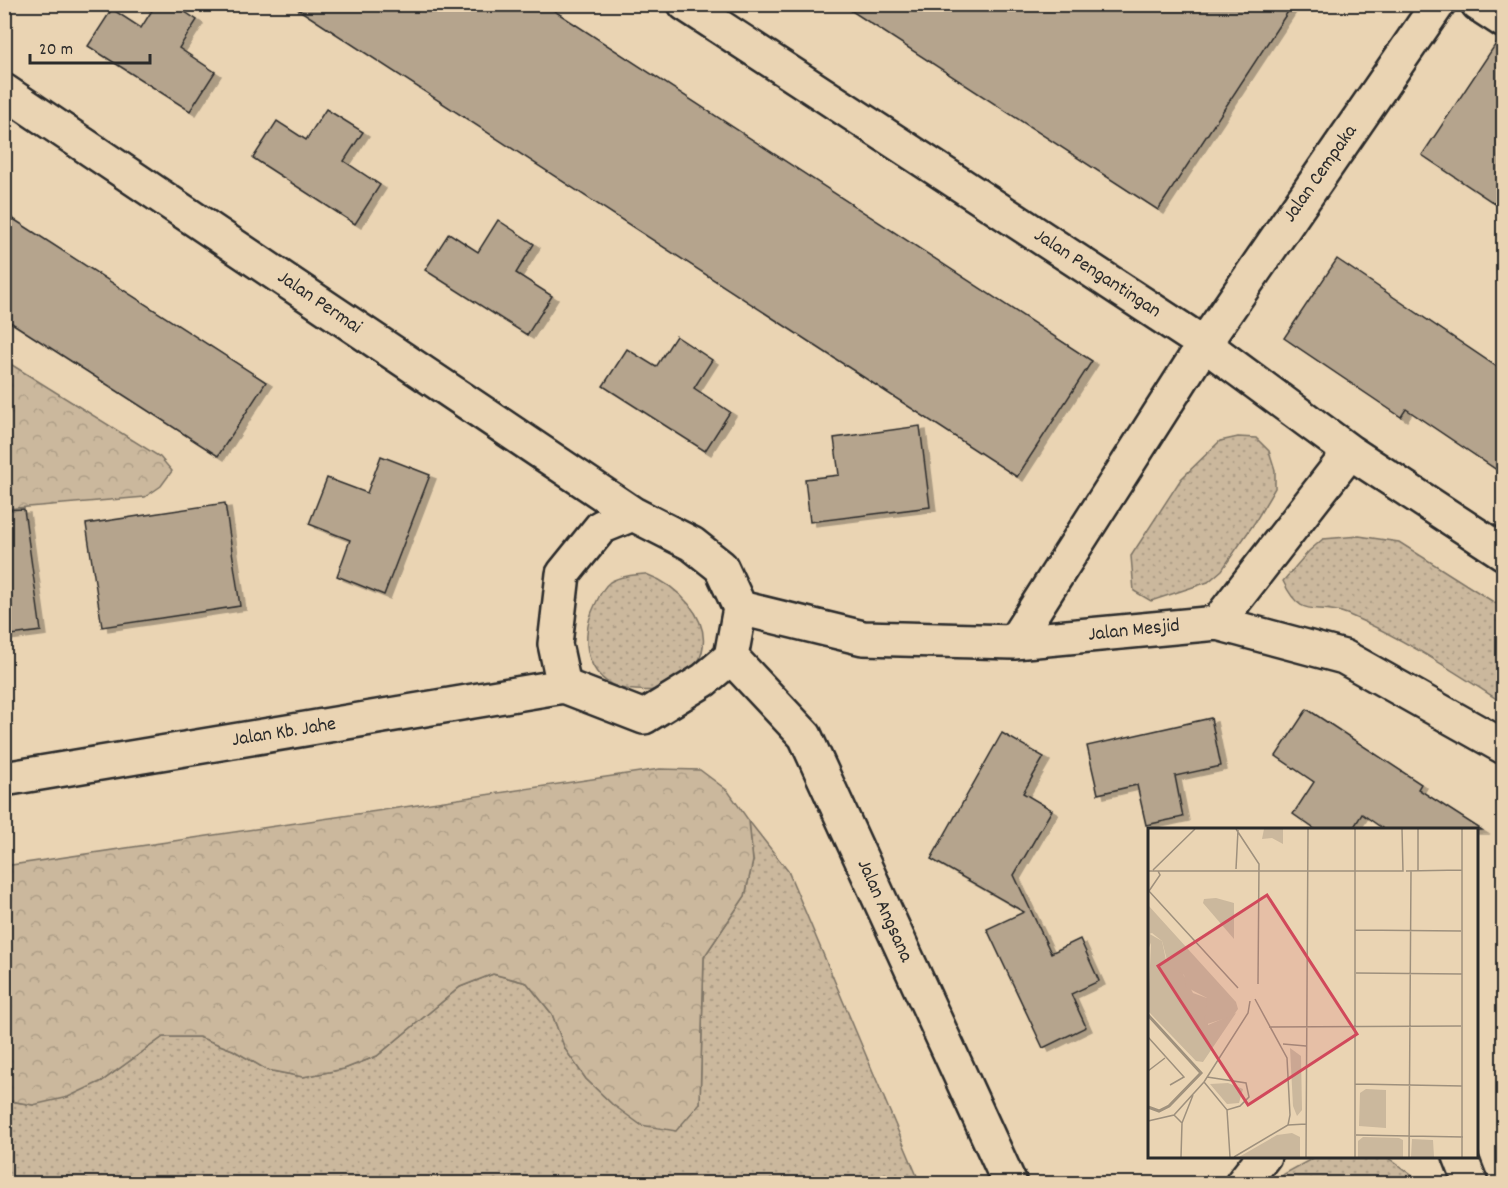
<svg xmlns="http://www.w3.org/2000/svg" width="1508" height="1188" font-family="Dekko,sans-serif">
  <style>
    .green { fill: url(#green-dots); stroke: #7b7264; stroke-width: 1.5 }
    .forest { fill: url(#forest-crowns); stroke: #7b7264; stroke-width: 1.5 }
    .building { fill: #b5a48d; stroke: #2b2b2b; stroke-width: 1.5; filter: url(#shadow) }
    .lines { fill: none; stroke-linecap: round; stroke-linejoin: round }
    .minor-casing { stroke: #2b2b2b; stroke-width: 38 }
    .minor { stroke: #ead4b3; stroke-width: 33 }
    .labels { text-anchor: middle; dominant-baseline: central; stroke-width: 5; stroke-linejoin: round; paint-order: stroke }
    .street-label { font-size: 20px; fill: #2b2b2b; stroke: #ead4b3 }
    .inset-river { fill: none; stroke: #9f917d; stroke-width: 3 }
    .inset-road { fill: none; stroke: #9e907d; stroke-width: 1.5 }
    .view { fill: #d1495b; fill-opacity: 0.15; stroke: #d1495b; stroke-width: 3 }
    .inset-edge { fill: none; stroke: #2b2b2b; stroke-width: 3 }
  </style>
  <defs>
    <pattern id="green-dots" width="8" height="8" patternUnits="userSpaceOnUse" patternTransform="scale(1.5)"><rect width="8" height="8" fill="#cbb89d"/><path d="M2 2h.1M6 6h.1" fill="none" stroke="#ae9e87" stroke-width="1.8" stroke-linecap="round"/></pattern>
    <pattern id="forest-crowns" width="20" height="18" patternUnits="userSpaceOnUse" patternTransform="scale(1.5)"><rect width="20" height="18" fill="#cbb89d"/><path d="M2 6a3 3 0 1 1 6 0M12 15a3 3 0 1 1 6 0" fill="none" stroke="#ae9e87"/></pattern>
    <filter id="shadow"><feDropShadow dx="6" dy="4" stdDeviation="0" flood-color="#0004"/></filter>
  </defs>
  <rect width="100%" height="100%" fill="#ead4b3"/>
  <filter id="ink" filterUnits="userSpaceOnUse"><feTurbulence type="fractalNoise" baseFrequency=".0167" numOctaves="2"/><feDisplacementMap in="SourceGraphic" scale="12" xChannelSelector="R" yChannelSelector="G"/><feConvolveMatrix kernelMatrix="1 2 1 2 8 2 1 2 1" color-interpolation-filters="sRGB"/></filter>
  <g filter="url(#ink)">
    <path class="green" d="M1238 437 1256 438 1269 451 1275 470V488L1255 522 1222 570 1208 582 1151 601 1134 591 1131 556 1181 479 1220 441Z
      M1359 536 1399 542 1503 608V703C1453 671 1403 638 1347 614 1315 601 1303 623 1283 581L1309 551 1323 539Z
      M646 574C676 585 711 617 702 652 700 661 694 670 686 674 677 679 668 686 658 689 651 692 642 690 635 690 588 689 577 641 595 605 599 597 602 588 610 582 620 576 634 575 646 574Z
      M749 821 788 871 920 1183H5L4 1100 33 1105 102 1081 163 1037H199L233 1050 267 1070 303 1077 344 1069 377 1056 460 987 493 974 527 983 552 1014 565 1049 586 1079 612 1104 700 1103 704 957 745 896 753 861Z
      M1315 1157H1387L1422 1183H1276L1284 1174Z"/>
    <path class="forest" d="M4 360 160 457 172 471 161 486 145 497 5 509Z
      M660 769 700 770 728 791 749 821 753 861 745 896 704 957 700 1103 676 1131 641 1125 612 1104 586 1079 565 1049 552 1014 527 983 493 974 460 987 377 1056 344 1069 303 1077 267 1070 233 1050 199 1037H163L102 1081 68 1097 33 1105 5 1100V866Z"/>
    <path class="building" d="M156 4H173L197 20 179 48 215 72 190 111 88 46 112 9 141 28Z
      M290 4H544L1092 361 1017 477Z
      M841 4H1293L1158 210Z
      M1499 39 1503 40V209L1422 155Z
      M326 109 363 132 344 161 380 185 355 224 253 158 277 121 306 140Z
      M4 213 266 382 218 456 4 318Z
      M498 220 534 244 516 273 552 296 527 335 425 270 449 233 478 252Z
      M1337 259 1503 371V474L1406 409 1401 417 1284 338Z
      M676 336 712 360 694 388 730 412 705 451 603 386 627 349 656 367Z
      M920 426 930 507 810 522 805 479 839 475 834 438Z
      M381 456 430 475 384 595 337 576 350 540 309 524 327 478 367 493Z
      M225 503 240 606 102 627 86 524Z
      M24 509 41 631 4 636V510Z
      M1307 709 1421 784 1418 789 1482 830H1385L1362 814 1352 830H1316L1293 814 1314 782 1276 756Z
      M1211 718 1221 766 1175 776 1183 817 1146 825 1137 785 1098 794 1087 746Z
      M1002 733 1044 757 1023 793 1052 810 1014 875 1051 953 1080 939 1099 981 1071 994 1086 1027 1043 1048 987 929 1024 912 931 859Z"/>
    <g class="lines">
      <defs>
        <path id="minor" d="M685 4 1204 344 1350 452 1504 553
          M1478 4 1504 21
          M4 91 633 514
          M633 514 692 544 721 567 740 608 731 657 704 680 644 717 564 686 555 644 563 574 601 527Z
          M740 608 863 638 1014 642 1217 623 1344 657 1504 747
          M1217 623 1350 452
          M1014 642 1204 344 1438 4
          M731 657 805 736 1010 1184
          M4 779 564 686
          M1460 1156 1471 1184
          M1242 1184 1264 1156"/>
      </defs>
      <use href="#minor" class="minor-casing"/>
      <use href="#minor" class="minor"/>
    </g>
  </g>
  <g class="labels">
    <g class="street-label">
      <text transform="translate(1321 174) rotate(-55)">Jalan Cempaka</text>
      <text transform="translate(1097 274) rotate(33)">Jalan Pengantingan</text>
      <text transform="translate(319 303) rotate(34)">Jalan Permai</text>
      <text transform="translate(1134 631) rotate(-6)">Jalan Mesjid</text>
      <text transform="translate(284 733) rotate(-9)">Jalan Kb. Jahe</text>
      <text transform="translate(884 911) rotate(66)">Jalan Angsana</text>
    </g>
  </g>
  <g transform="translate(1148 828)">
    <rect width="330" height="330" fill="#ead4b3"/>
    <path d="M0 105 14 113 18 132 34 144 45 165 59 170 60 197 88 185 55 234 48 233 0 183 3 116ZM142 220 153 228 154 282 149 288 145 278ZM80 255 95 261 91 275 79 276 62 256ZM144 305 152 309V329H91L129 307Z" fill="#cbb89d"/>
    <path d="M116 1H135V16L124 10 114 11ZM68 70 86 75V111L55 75 56 71ZM0 77 88 174 90 181 85 188 56 197 59 170 38 159 36 147 20 136 14 113 4 105 1 106 4 112 0 122ZM215 309 251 310 255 312V329H210V313ZM264 311 285 312 286 329H263Z" fill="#cbb89d"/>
    <path d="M218 261 238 262V300L211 298 212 265Z" fill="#cbb89d"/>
    <path class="inset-river" d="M0 187 53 245 21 278 11 283 0 279"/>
    <path class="inset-road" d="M88 1 111 36 110 156M207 1V329M270 1V43M88 41 90 2M5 42 47 1M0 43H10L12 47 1 63M10 43H255L254 1M258 43 314 42M0 62 90 160M207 102 313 103M208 145 314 146M121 199 313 198M0 209 36 249 22 257M135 216 158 218M0 243 17 230M56 254 79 282 92 278 101 269 98 255 59 249M207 256 314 258M79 282 82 329M26 287 34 295 33 329M0 293 26 287 56 254 100 185 102 173M34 295 45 267M140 297 158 296M208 307 315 309M86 329 140 297 142 287 139 230 107 171M158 329 160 1M261 329 263 43M314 329V1"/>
    <path class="view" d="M119 67 209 206 100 277 10 138Z"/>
    <rect width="330" height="330" class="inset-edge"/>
  </g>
  <rect width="1508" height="1188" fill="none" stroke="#ead4b3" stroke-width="24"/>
  <rect x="12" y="12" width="1484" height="1164" fill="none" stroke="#2b2b2b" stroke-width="2" filter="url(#ink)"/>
  <path d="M30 54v9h120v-9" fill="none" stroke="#2b2b2b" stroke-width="3"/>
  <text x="39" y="54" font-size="18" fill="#2b2b2b" stroke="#ead4b3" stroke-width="4.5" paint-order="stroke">20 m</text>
</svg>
